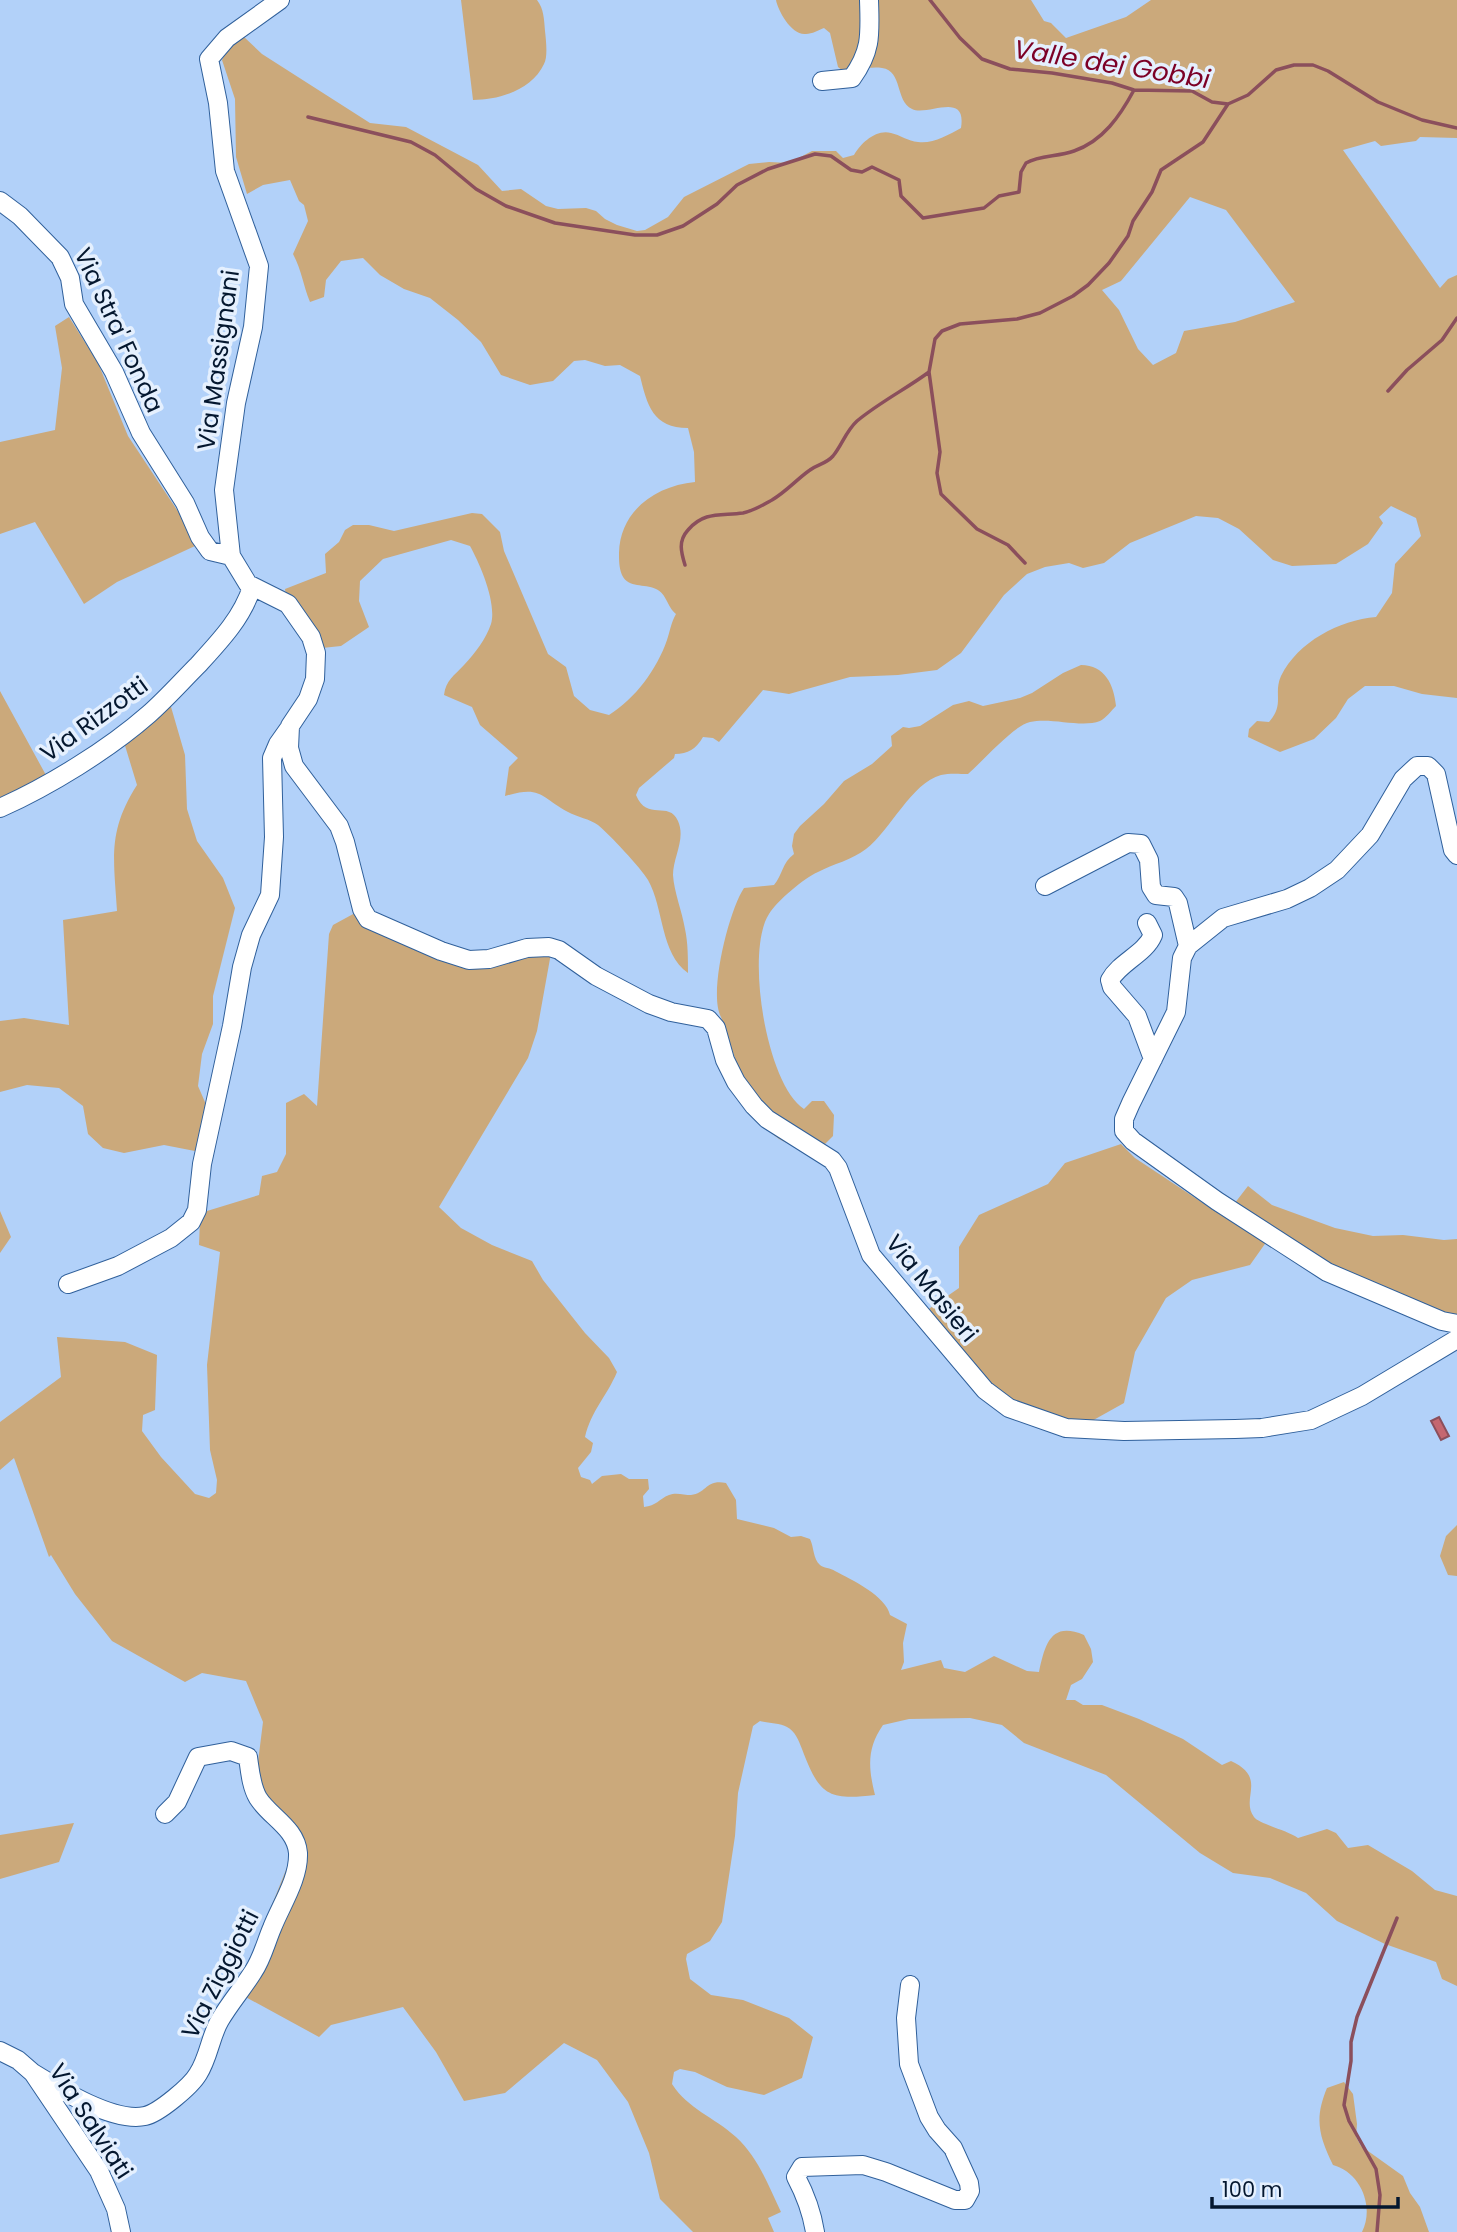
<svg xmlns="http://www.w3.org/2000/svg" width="1457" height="2232" font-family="Poppins,sans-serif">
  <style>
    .green { fill: #cba97b; fill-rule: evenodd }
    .water { fill: #c56770; stroke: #8b4f5c; stroke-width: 2 }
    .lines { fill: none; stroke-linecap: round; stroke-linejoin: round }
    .stream { stroke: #8b4f5c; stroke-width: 3.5 }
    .minor-casing { stroke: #30609b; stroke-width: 20 }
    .minor { stroke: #fff; stroke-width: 18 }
    .labels { text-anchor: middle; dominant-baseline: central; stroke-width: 7; stroke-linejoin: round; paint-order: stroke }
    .street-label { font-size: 24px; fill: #04172f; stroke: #e5f0fe }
    .water-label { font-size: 26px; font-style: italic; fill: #7c0026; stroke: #e5f0fe }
  </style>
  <rect width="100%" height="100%" fill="#b2d1f9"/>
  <path class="green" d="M461 0H537C544 9 544 20 545 31 546 40 548 57 544 64 532 90 499 100 473 100Z
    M776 0H1031L1044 21 1051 23 1066 38 1126 17 1151 0H1457V138L1420 137 1416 141 1381 146 1375 141 1343 150 1440 288 1448 279 1457 275V698L1422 694 1394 686H1365L1348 699 1336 718 1314 739 1280 752 1248 737 1249 729 1257 721 1269 722C1285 704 1273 694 1281 676 1298 642 1339 620 1376 617L1392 593 1395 564 1421 536 1416 518 1391 506 1379 517 1383 523 1368 544 1336 564 1292 566 1273 560 1239 529 1218 518 1196 516 1130 543 1104 563 1083 568 1069 563 1045 567 1027 574 1004 595 961 653 937 670 898 675 850 677 789 694 763 690 719 742 713 738 703 737C696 749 688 754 675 754L674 758 639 788 636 795C647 822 669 800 678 821 686 839 673 857 673 875 674 892 682 911 685 929 688 943 688 958 688 973 660 953 664 908 648 880 641 868 609 834 598 825 590 819 577 817 568 812 540 797 542 785 505 796L509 767 518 758 480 725 472 707 444 695C446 680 454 676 464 665 475 653 486 639 491 624 497 603 480 564 470 546L451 540 383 559 360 581 359 601 369 627 341 646 322 648 286 596 285 589 326 573 325 554 339 542 345 530 353 525H369L394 531 472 513 482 514 500 532 504 551 548 654 566 667 574 696 590 710 609 715C635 699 657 669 667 640 670 631 671 623 676 614 667 607 667 594 656 589 644 583 629 589 622 575 619 568 619 560 619 553 620 511 655 486 695 482L694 452 688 428C653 428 647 405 640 376L620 365 605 366 585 360 574 361 553 381 530 385 501 375 481 342 458 320 430 298 404 289 380 275 363 258 341 261 326 280 324 297 310 302C303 285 302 271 293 254L308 221 304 205 299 201 290 180 263 185 247 194 236 157 235 99 222 60 228 48 243 36 262 54 370 123 406 127 478 165 502 191 521 189 546 206 558 209 586 208 596 211 605 219 617 225 637 231 645 230 668 217 684 197 749 164 769 162 789 163 812 151H836L843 158 854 155C861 143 876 129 891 133 900 135 908 141 918 142 933 144 948 135 961 128 967 90 927 117 912 109 895 101 903 71 882 68 869 66 856 71 843 71L838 67 830 33 824 28C819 30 812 34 806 34 792 36 778 11 776 0ZM1190 197 1226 210 1295 302 1235 322 1184 331 1176 353 1153 365 1138 349 1119 310 1102 290 1121 281Z
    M69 317 98 363 128 436 181 516 195 546 117 582 84 604 35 522 0 534V442L55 430 62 368 55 326Z
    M1081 665C1105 665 1114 685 1116 706 1112 710 1106 718 1100 721 1081 728 1051 717 1030 722 1014 725 982 762 968 774 960 774 949 773 941 775 911 783 891 830 866 849 852 860 833 864 818 872 804 878 777 901 769 914 745 951 766 1084 804 1109L812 1101H824L834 1115 833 1136 813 1156 779 1139 756 1121 721 1017C708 994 729 910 744 888L774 885C783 874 782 863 794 854L792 846 794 834 800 826 824 804 844 781 872 764 892 746 891 736 903 727 909 728 920 726 953 705 969 701 983 706 1020 698 1032 693 1063 673Z
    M0 691 53 788 0 815Z
    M169 700 185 755 187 809 197 841 223 878 235 908 213 996V1024L202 1054 198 1086 208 1109 200 1152 164 1145 124 1153 103 1148 88 1134 83 1106 59 1088 27 1085 0 1092V1021L24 1018 69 1025 63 920 117 911C114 859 107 832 137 785L123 739Z
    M366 907 375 916 462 954 553 942 537 1031 528 1058 439 1207 461 1228 492 1245 532 1261 543 1280 585 1333 609 1358 617 1372C607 1396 591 1411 585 1437L593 1443 591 1452 578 1468 581 1477 590 1480 592 1484 602 1476 621 1474 629 1479H648L649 1489 643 1496 644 1507C656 1506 659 1499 669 1495 676 1492 684 1495 691 1495 707 1493 706 1479 726 1483L736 1500 737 1519 774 1528 791 1537 801 1536 810 1539C814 1547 813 1559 820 1565 823 1568 831 1568 835 1571 852 1580 886 1596 890 1615L907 1624 903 1643 904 1662 901 1670 941 1660 944 1668 965 1672 994 1656 1027 1671 1039 1672C1045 1644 1051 1621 1084 1635L1091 1649 1093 1662 1082 1679 1071 1685 1066 1700H1075L1083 1705H1102L1139 1719 1183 1739 1222 1765 1231 1761C1268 1778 1240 1798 1254 1817 1259 1824 1287 1830 1298 1838L1327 1829 1336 1833 1348 1848 1368 1845 1412 1871 1435 1890 1457 1896V1986L1442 1979 1436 1962 1385 1944 1337 1921 1306 1893 1270 1878 1233 1873 1200 1853 1106 1775 1024 1743 1002 1725 970 1718 909 1719 883 1725C867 1748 868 1767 875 1795 827 1801 819 1794 802 1749 799 1741 795 1731 787 1727 780 1723 767 1723 760 1721L753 1726 738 1793 735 1836 722 1922 710 1941 687 1954 686 1959 690 1979 711 1995 743 2000 789 2018 813 2037 802 2078 764 2095 727 2087 695 2072 680 2069 674 2072 672 2084C688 2109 714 2117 736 2137 758 2157 768 2185 781 2212L768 2218 774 2232H693L660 2199 649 2153 628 2102 597 2060 564 2043 505 2093 464 2101 436 2052 403 2007 331 2025 319 2037 231 1989 249 1962 294 1850 256 1778 263 1722 246 1681 202 1673 185 1682 112 1641 75 1594 51 1555 49 1557 14 1458 0 1470V1422L61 1377 57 1337 125 1342 157 1355 155 1410 143 1415 142 1431 161 1457 195 1494 209 1498 216 1493 217 1480 210 1450 207 1365 220 1252 199 1245 200 1219 207 1211 259 1195 262 1176 277 1172 286 1154V1103L304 1094 317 1106 329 934 333 925Z
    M1121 1144 1135 1158 1224 1217 1248 1186 1272 1205 1335 1228 1373 1236 1403 1235 1444 1240 1457 1239V1330L1267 1241 1250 1265 1192 1280 1166 1298 1135 1352 1124 1403 1081 1427 1002 1398 923 1313 959 1288V1247L979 1215 1048 1184 1065 1163Z
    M0 1211 11 1237 0 1253Z
    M1457 1525V1576L1448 1575 1440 1556 1446 1536Z
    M74 1823 59 1862 0 1879V1835Z
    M1344 2082 1353 2094 1357 2124 1356 2137 1361 2146 1403 2176 1410 2193 1420 2207 1429 2232H1362C1375 2206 1360 2172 1333 2165 1319 2136 1314 2119 1327 2088Z"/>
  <path class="water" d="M1439 1417 1449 1436 1441 1440 1431 1421Z"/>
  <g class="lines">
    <path class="stream" d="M930 0 960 38 982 59 1010 69 1052 73 1112 83 1134 90 1192 91 1212 102 1228 104 1248 95 1276 70 1294 65H1313L1328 71 1378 102 1422 120 1457 128
      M308 117 411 142 435 155 476 189 506 206 555 223 635 235H657L683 226 717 204 737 185 768 169 815 154 831 156 851 170 862 172 872 167 899 180 901 196 923 218 984 208 999 196 1019 192 1021 172 1026 163C1040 155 1058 157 1074 151 1103 141 1120 116 1134 90
      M929 372 940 452 937 473 941 494 977 529 1008 545 1025 563
      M1388 391 1407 370 1442 340 1457 318
      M685 565C681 552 678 541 688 530 704 511 721 516 743 513 753 511 763 505 772 500 787 491 797 479 810 470 818 464 826 464 833 456 842 445 846 431 857 421 880 402 906 389 929 372L935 339 942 331 960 324 1017 319 1040 313 1073 296 1088 285 1109 263 1128 236 1133 221 1152 192 1161 170 1203 142 1228 104
      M1377 2232 1380 2195 1376 2169 1349 2121 1344 2105 1351 2061V2042L1357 2017 1397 1918"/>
    <defs>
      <path id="minor" d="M822 81 852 78C872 50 870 34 869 0
        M0 201 20 216 60 257 70 278 74 304 114 372 141 433 185 503 200 537 210 551 231 556 248 584 288 604 311 637 316 653 315 679 308 699 290 726 289 748 294 766 339 826 345 842 362 909 368 919 441 951 469 960 489 959 527 948 549 947 559 950 596 976 649 1004 671 1012 708 1019 716 1028 725 1060 736 1082 754 1106 767 1119 832 1160 838 1168 871 1255 985 1390 1009 1408 1066 1428 1124 1431 1235 1429 1262 1428 1311 1420 1362 1396 1457 1339
        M231 556 224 490 236 403 253 327 259 266 225 171 218 103 209 59 227 38 280 0
        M0 808C49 786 108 750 149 714 166 699 182 681 198 665 220 641 242 618 252 587
        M1457 855 1453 850 1436 774 1428 766H1417L1403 779 1370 835 1337 870 1310 888 1287 899 1223 918 1188 946 1182 958 1176 1012 1131 1103 1124 1119V1131L1133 1141 1217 1201 1327 1272 1442 1321 1457 1324
        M1045 886 1128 843 1141 844 1149 860 1151 887 1156 895 1174 897 1178 903 1188 946
        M1147 923 1153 935C1145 954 1120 962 1110 980L1112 987 1137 1016 1153 1059
        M68 1284 118 1266 171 1238 191 1222 197 1210 202 1164 232 1026 242 967 251 935 270 895 274 837 272 758 278 744 290 727
        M0 2051 18 2060 33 2073 99 2171 116 2209 121 2232
        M33 2073C59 2089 114 2123 145 2116 159 2113 191 2086 198 2074 209 2057 210 2037 220 2020 230 2003 243 1988 253 1972 262 1959 266 1942 272 1928 281 1905 299 1879 298 1853 296 1828 270 1817 258 1798 251 1786 250 1771 248 1757L231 1751 198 1757 177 1802 165 1814
        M815 2232C812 2213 805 2194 796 2177L802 2167 863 2165 886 2172 955 2200H965L970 2191 969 2183 953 2148 937 2130 929 2117 909 2064 906 2018 910 1985"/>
    </defs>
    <use href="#minor" class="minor-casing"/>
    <use href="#minor" class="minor"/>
  </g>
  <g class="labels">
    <g class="street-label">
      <text transform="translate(119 330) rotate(65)">Via Stra' Fonda</text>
      <text transform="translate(218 360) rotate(-82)">Via Massignani</text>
      <text transform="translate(94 719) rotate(-36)">Via Rizzotti</text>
      <text transform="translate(932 1288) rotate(51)">Via Masieri</text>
      <text transform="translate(220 1974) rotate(-63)">Via Ziggiotti</text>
      <text transform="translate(91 2121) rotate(57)">Via Salviati</text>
    </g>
    <g class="water-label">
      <text transform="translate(1112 64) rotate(9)">Valle dei Gobbi</text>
    </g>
  </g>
  <path d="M1212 2197v10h186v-10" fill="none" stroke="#04172f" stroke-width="3.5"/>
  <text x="1222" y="2197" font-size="21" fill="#04172f" stroke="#e5f0fe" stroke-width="5" paint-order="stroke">100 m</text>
</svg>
